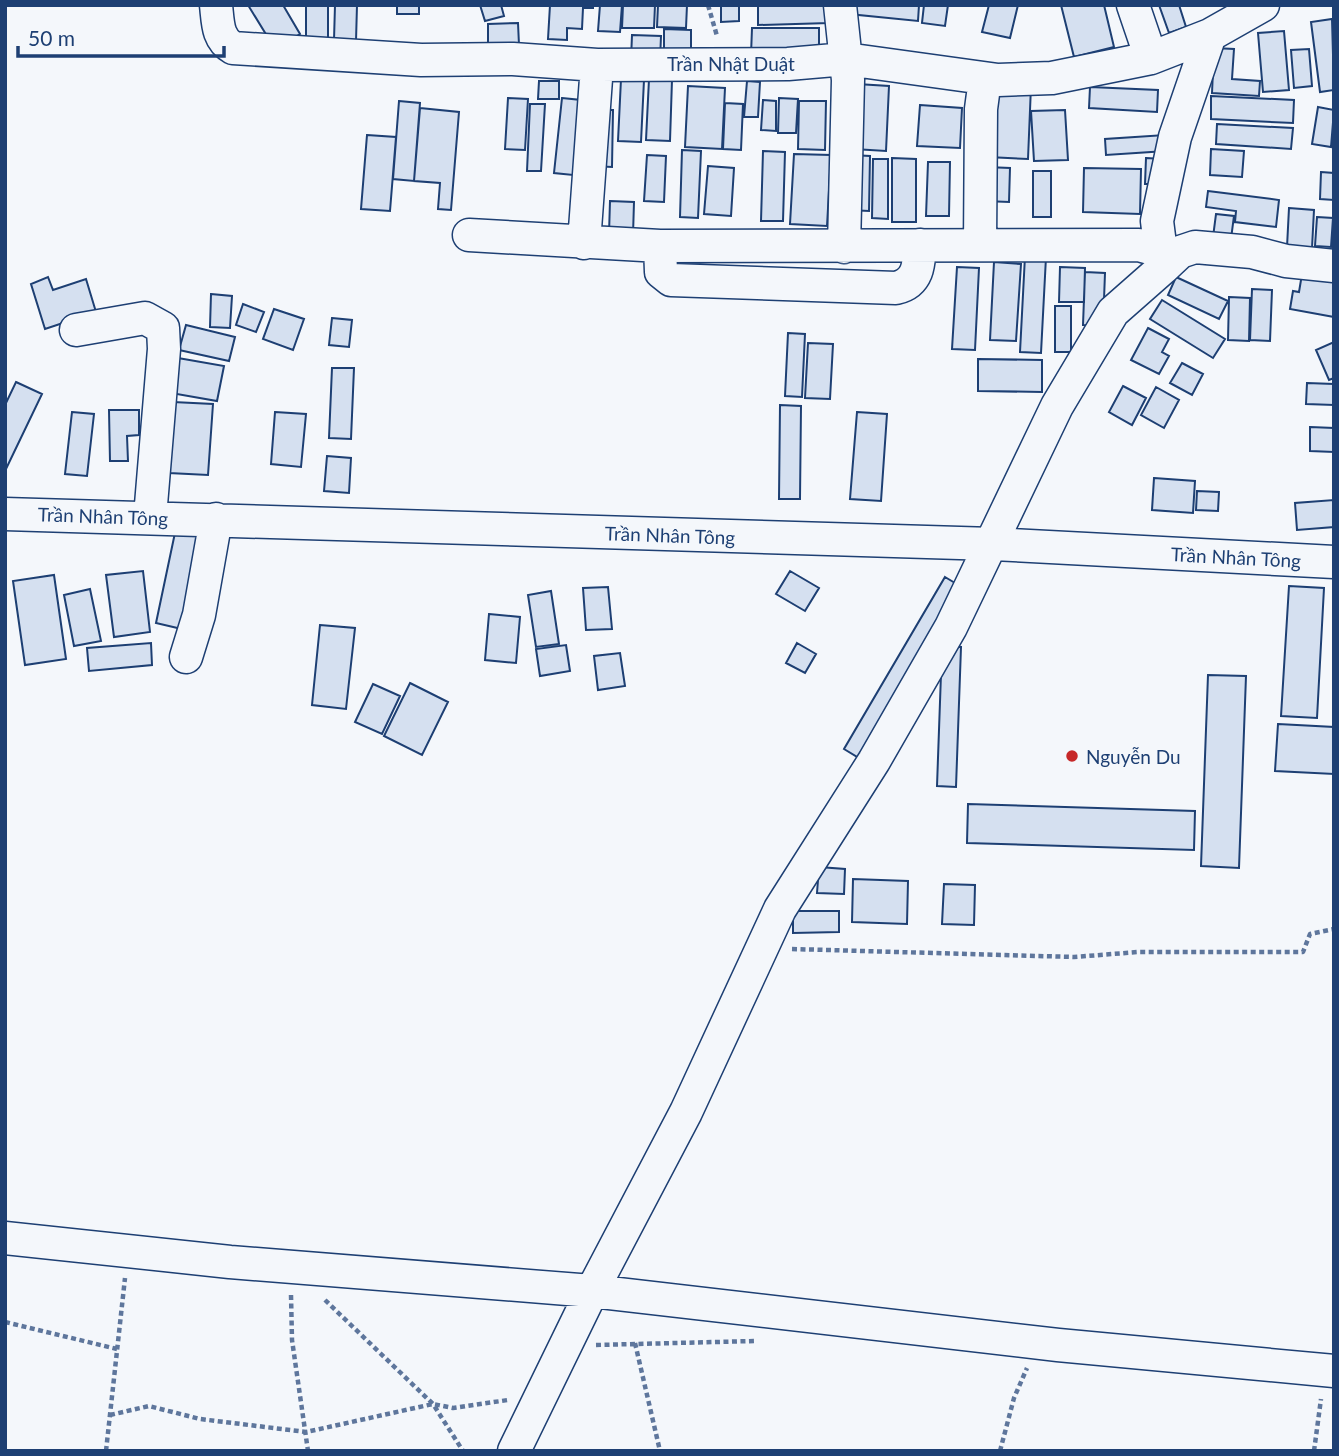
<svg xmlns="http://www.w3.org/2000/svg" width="1339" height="1456" font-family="Lato,sans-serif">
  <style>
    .building { fill: #d5e0f0; stroke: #1d3f73; stroke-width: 2 }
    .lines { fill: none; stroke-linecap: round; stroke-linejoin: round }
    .minor-casing { stroke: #1d3f73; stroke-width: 35 }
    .path { stroke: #5e769c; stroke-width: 4.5; stroke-dasharray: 5 3.5; stroke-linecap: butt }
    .minor { stroke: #f4f7fb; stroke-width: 32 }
    .poi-dot { fill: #c62828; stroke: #f4f7fb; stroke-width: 2.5 }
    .labels { text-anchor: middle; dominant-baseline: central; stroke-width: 5; stroke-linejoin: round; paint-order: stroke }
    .street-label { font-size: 19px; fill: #1d3f73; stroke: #f4f7fb }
    .poi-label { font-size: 19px; fill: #1d3f73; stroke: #f4f7fb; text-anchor: start }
  </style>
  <rect width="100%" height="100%" fill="#f4f7fb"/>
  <path class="building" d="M248 5H283L300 34 275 49Z
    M306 5H328V42H306Z
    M335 5H357L356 41 334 40Z
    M397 5H419V14H397Z
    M480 5H501L504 16 485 21Z
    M550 5H593V8H583L582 29 567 28V40L548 39Z
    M600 5H622L620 32 598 31Z
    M623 5H655L654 28H622Z
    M658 5H687L686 28 657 27Z
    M721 5H739V21L721 22Z
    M758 5H828L829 23 758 25Z
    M850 5H919L918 21 849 14Z
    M924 5H948L945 26 922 23Z
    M989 5H1018L1010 38 982 32Z
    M1061 5H1104L1114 47 1074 57Z
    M1159 5H1179L1186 27 1169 33Z
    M1332 19 1334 90 1320 92 1311 22Z
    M518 23 519 45H488V24Z
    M752 28H819V56L751 55Z
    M664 29 691 30V57H664Z
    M1284 31 1289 90 1263 92 1258 33Z
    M632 35 661 36 660 61 631 60Z
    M1214 48 1234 49 1232 79 1260 81 1259 96 1212 93Z
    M1309 49 1312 86 1294 88 1291 50Z
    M621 79 644 80 641 142 618 141Z
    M649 79 672 80 670 141 646 140Z
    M539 81H559V99H538Z
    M747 81 760 82 758 117H744Z
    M857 84 889 86 886 151 854 149Z
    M991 85 1031 86 1028 159 988 157Z
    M688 86 725 88 722 149 685 147Z
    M1090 87 1158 90 1157 112 1089 108Z
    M1211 96 1294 100 1293 123 1211 119Z
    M508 98 528 99 525 150 505 149Z
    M562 98 581 100 573 175 554 173Z
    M779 98 798 99 796 133H778Z
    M763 100 776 101V131L761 130Z
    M399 101 420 103 414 181 393 179Z
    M799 101H826L825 150 798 149Z
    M725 103 743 104 741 150 723 149Z
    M530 104H545L541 171H527Z
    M920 105 962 108 960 148 917 146Z
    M1318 107 1334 110 1331 147 1312 144Z
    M420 108 459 112 451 210 438 209 440 183 414 181Z
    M594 110H613L612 167 593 166Z
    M1065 110 1068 160 1034 161 1031 111Z
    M1217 124 1293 128 1291 149 1216 144Z
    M367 135 396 137 390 211 361 209Z
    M1165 135 1166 151 1106 155 1105 139Z
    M1211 149 1244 151 1242 177 1210 175Z
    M682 150 701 151 698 218 680 217Z
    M763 151 785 152 783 221H761Z
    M794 154 831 155 827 226 790 224Z
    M647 155 666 156 664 202 644 201Z
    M851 155 870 156 869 211 849 210Z
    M892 158 916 159V222H892Z
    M1146 158 1162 159 1161 184H1145Z
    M873 159H888V219L872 218Z
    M928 162H950L949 216H926Z
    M708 166 734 168 731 216 704 214Z
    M986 167 1010 168 1009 202 985 201Z
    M1084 168 1141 169 1140 214 1083 212Z
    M1033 171H1051V217H1033Z
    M1321 172 1334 173V200L1320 199Z
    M1208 191 1279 200 1276 227 1235 222 1236 211 1206 207Z
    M610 201 634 202 633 235 609 234Z
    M1289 208 1314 210 1312 248 1287 247Z
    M1216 214 1234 216 1231 239 1213 237Z
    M1317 217 1333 218 1331 247 1315 246Z
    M1025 256 1046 257 1041 353 1020 352Z
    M994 262 1021 264 1016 341 990 340Z
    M957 267 979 268 975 350 952 349Z
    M1060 267 1085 268 1084 302H1059Z
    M1085 272 1105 273 1103 326 1083 325Z
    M1302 274 1334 280V317L1290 309 1293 291 1299 292Z
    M48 277 53 290 86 279 96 312 45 329 31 284Z
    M1176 277 1228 301 1219 319 1168 295Z
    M1252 289 1272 290 1270 341 1250 340Z
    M211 294 232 296 230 328 210 327Z
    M1229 297 1250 298 1249 341 1228 340Z
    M1162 300 1225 339 1213 358 1150 319Z
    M243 304 264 312 256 332 236 325Z
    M1055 306H1071V352H1055Z
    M274 309 304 319 293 350 263 339Z
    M332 318 352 320 349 347 329 345Z
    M186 325 235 337 229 361 179 350Z
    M1148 328 1169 339 1162 352 1169 356 1159 374 1131 360Z
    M788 333 805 334 802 397 785 396Z
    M1334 342V378L1329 380 1316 350Z
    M808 343 833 344 830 399 805 398Z
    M178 358 224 366 217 401 171 393Z
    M978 359 1042 360V392L978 391Z
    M1182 363 1203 374 1192 395 1170 383Z
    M332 368H354L351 439 329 438Z
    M16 382 42 394 5 471V405Z
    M1307 383 1334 384V405L1306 404Z
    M1123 386 1146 398 1132 425 1109 412Z
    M1156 387 1179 400 1164 428 1141 415Z
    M173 402 213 404 208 475 169 473Z
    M780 405 801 406 800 499H779Z
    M109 410H139V435L127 436 128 461H110Z
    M72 412 94 414 87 476 65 474Z
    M275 412 306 414 301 467 271 464Z
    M857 412 887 414 881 501 850 499Z
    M1310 427 1334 428V452L1310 451Z
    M327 456 351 458 349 493 324 491Z
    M1154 478 1195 481 1193 513 1152 510Z
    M1197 491 1219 492 1218 511 1196 510Z
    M1334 500V527L1297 530 1295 503Z
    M176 528 205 534 186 630 156 623Z
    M143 571 150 632 114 637 106 575Z
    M790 571 819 588 805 611 776 594Z
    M54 575 66 659 25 665 13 581Z
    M945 577 960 586 859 758 844 749Z
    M1289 586 1324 588 1317 718 1281 716Z
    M608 587 612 629 586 630 583 588Z
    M90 589 101 641 74 646 64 595Z
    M551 591 559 644 536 647 528 595Z
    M489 614 520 617 516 663 485 660Z
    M320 625 355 628 346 709 312 705Z
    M151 643 152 665 89 671 87 648Z
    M797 643 816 654 805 673 786 663Z
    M566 645 570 671 540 676 536 649Z
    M942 646 961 647 956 787 937 786Z
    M620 653 625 686 598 690 594 656Z
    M1208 675 1246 676 1239 868 1201 866Z
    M410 683 448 702 422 755 384 736Z
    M373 684 400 696 382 734 355 722Z
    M1278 724 1334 727V774L1275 771Z
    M968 804 1195 811 1194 850 967 843Z
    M819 867 845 869 844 894 817 893Z
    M853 879 908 881 907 924 852 922Z
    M944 884 975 885 974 925 942 924Z
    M793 911H839V932L793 933Z"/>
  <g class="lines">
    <defs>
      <path id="minor" d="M216 5C218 22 217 39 233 48L421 60 513 59 597 65 788 64 846 59 998 80 1052 78 1151 58 1210 35 1263 5
        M840 5 848 80 844 247
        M1133 5 1151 58
        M469 235 660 246 1139 245 1161 251 1163 268
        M584 243 597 65
        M980 245 981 109 985 79
        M660 246 661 272 671 280 896 288C918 283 919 265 920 245
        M1163 268 1180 252 1195 247 1252 252 1286 261 1334 266
        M76 330 145 318 163 328 164 349 150 517
        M5 514 993 544 1334 562
        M186 657 199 615 216 519
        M5 1238 230 1262 592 1291 1058 1345 1334 1371
        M514 1451 592 1291 686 1112 780 909 874 761 951 627 1057 406 1113 312 1163 268 1157 221 1175 137 1210 35"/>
    </defs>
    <use href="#minor" class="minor-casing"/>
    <path class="path" d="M708 5 717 36
      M792 949 1074 957 1138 952H1303L1310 934 1334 929
      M291 1295 292 1340 308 1451
      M325 1300 433 1404 463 1451
      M5 1322 117 1349
      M635 1343 660 1451
      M596 1345 755 1341
      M110 1415 149 1406 200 1419 306 1432 433 1404 453 1408 508 1400
      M106 1451 125 1278
      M1000 1451 1014 1398 1027 1368
      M1314 1451 1321 1399"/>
    <use href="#minor" class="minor"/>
  </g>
  <circle class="poi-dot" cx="1072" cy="756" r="7"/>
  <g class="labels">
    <g class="street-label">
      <text x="731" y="63">Trần Nhật Duật</text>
      <text transform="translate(103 516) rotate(2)">Trần Nhân Tông</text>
      <text transform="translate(670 535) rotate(2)">Trần Nhân Tông</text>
      <text transform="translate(1236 557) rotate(3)">Trần Nhân Tông</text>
    </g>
    <g class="poi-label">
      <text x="1086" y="756">Nguyễn Du</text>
    </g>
  </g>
  <rect width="1339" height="1456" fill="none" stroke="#1d3f73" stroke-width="14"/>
  <path d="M18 46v10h206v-10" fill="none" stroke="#1d3f73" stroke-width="3.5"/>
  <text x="28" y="46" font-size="21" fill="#1d3f73" stroke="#f4f7fb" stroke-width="5" paint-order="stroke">50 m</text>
</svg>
